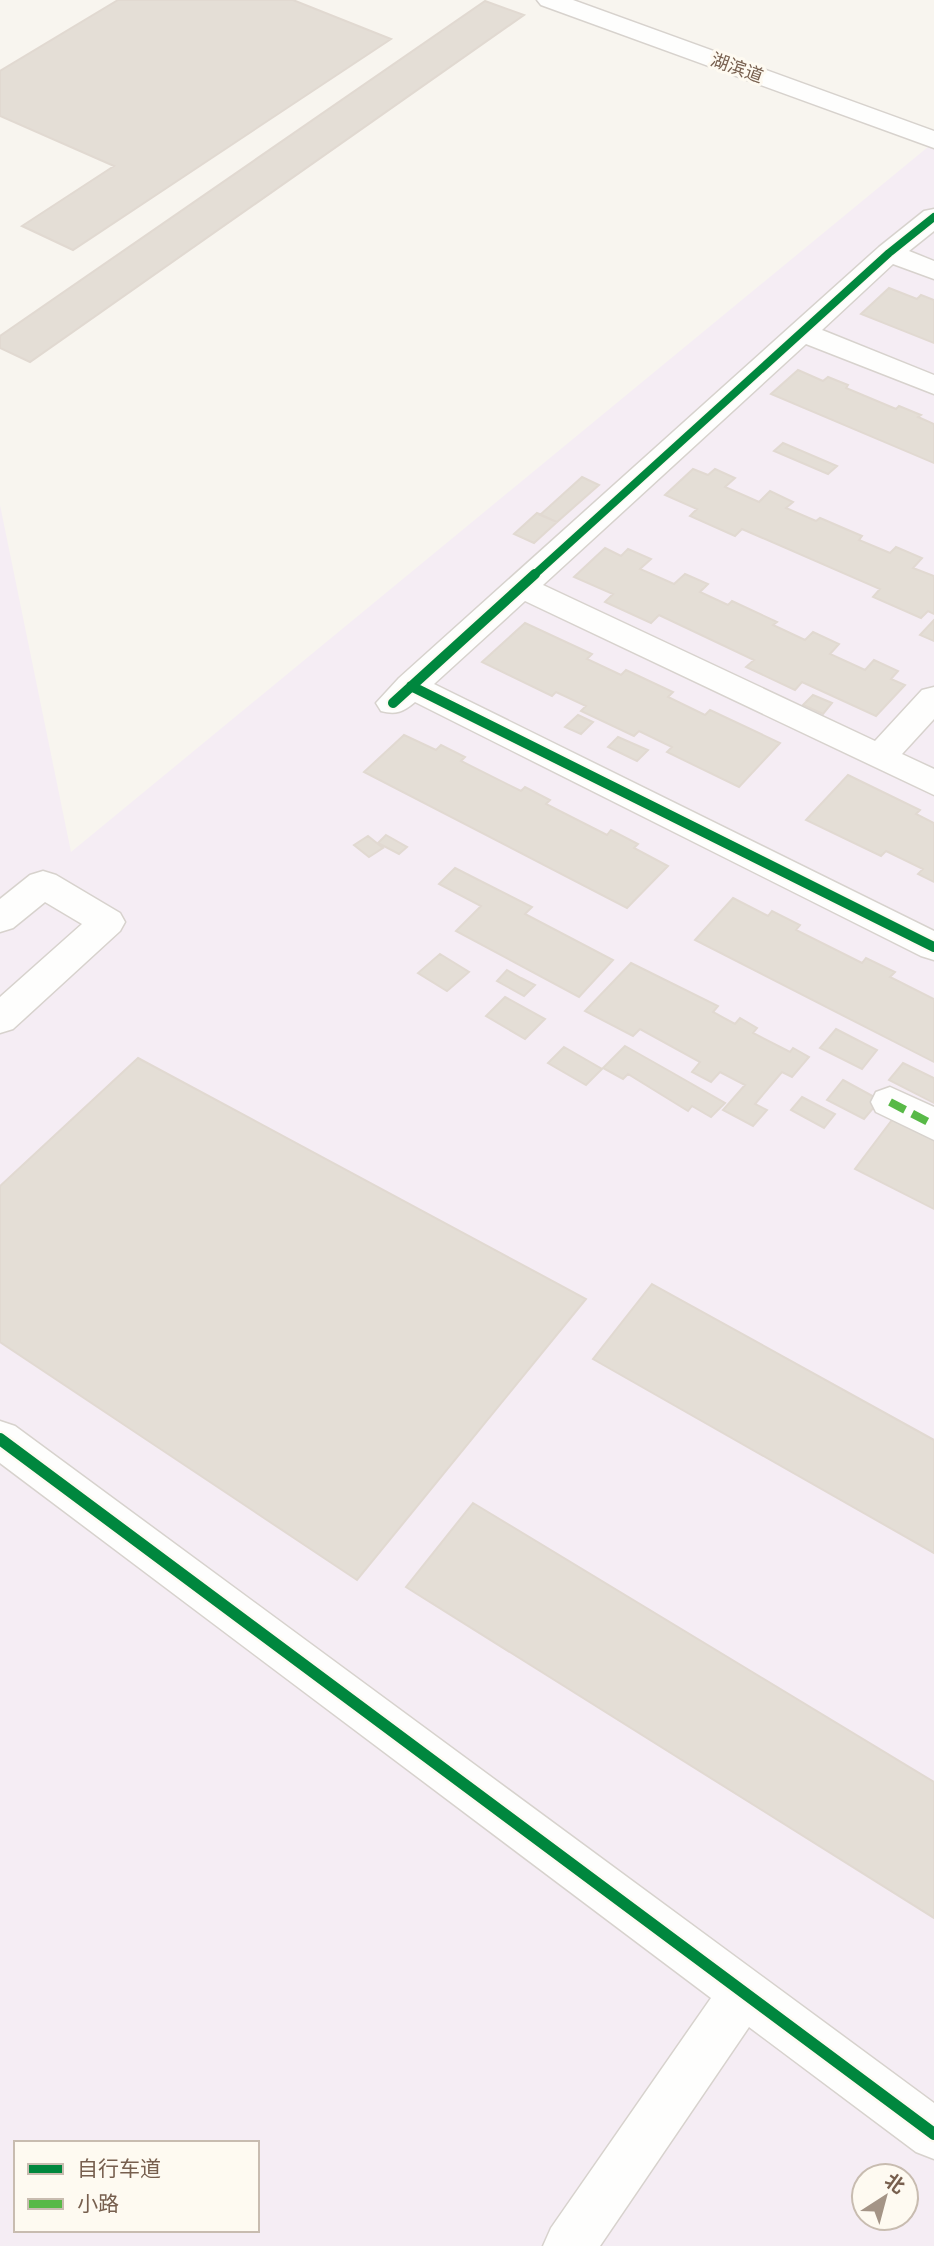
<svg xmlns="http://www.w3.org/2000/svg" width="934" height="2246" font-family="Signika,'Noto Sans SC',sans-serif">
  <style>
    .education { fill: #f5edf4; fill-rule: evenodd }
    .building { fill: #e4ded6; stroke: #e1d9d1; stroke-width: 2 }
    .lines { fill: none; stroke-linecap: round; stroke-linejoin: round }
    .minor-casing { stroke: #d7d2cd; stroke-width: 3 }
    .minor { fill: #fefefd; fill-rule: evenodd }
    .quiet { stroke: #58b947; stroke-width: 8; stroke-dasharray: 17 8; stroke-linecap: butt }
    .cycleway-far2-casing { stroke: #fefaf1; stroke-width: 11 }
    .cycleway-far1-casing { stroke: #fefaf1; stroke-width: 14 }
    .cycleway-casing { stroke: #fefaf1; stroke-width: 17 }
    .cycleway-far2 { stroke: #00873e; stroke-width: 8 }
    .cycleway-far1 { stroke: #00873e; stroke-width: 10 }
    .cycleway { stroke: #00873e; stroke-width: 12 }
    .labels { text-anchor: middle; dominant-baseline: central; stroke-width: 6; stroke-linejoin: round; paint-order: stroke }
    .far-street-label { font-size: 18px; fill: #775f4e; stroke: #fefaf1 }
  </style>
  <rect width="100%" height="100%" fill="#f8f5ef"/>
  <path class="education" d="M934 142V2246H0V505L71 852ZM16 2143H257V2230H16ZM864 2176H906V2218H864Z"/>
  <path class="building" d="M118 0H293L391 39 73 250 22 226 114 166 0 116V71Z
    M485 1 524 15 30 362 0 348V336Z
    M889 288 917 299 921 295 934 300V343L861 314Z
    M798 370 823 381 828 377 848 385 846 388 896 409 899 406 921 415 918 417 934 424V463L771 394Z
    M783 443 837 466 828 474 774 451Z
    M693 469 708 475 715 469 735 478 725 487 759 502 770 491 793 502 786 508 816 521 820 518 862 536 859 540 890 553 896 547 922 558 913 568 934 576V614L928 611 921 618 873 597 880 589 742 529 735 536 690 516 697 509 665 495Z
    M582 477 599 485 557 522 540 515Z
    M537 513 557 522 534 543 514 534Z
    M605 548 621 556 628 549 651 559 640 569 674 584 685 574 708 584 700 592 728 605 732 601 777 622 773 625 805 640 813 632 839 644 830 654 865 670 874 660 898 671 891 679 905 685 876 716 802 682 795 690 746 667 754 660 659 615 651 623 605 602 613 594 574 577Z
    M934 620V641L920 635Z
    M525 623 592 654 587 659 621 675 626 670 673 692 668 697 705 715 710 710 780 743 739 787 667 752 672 747 639 731 634 736 581 711 586 706 556 692 552 696 482 662Z
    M813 695 832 703 823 714 803 705Z
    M578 715 593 722 581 734 565 727Z
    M404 735 436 750 441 745 465 757 461 761 521 791 525 787 550 800 546 804 607 835 611 830 638 844 634 848 668 866 627 908 364 772Z
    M618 737 648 750 637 761 608 747Z
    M848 775 920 810 916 814 934 823V882L918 874 923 869 886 851 881 856 806 820Z
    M386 835 407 847 399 854 378 843Z
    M368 836 383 848 369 857 354 845Z
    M455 868 532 907 525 914 613 960 579 997 456 931 481 906 439 884Z
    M733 898 768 916 772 911 800 925 796 930 862 963 866 958 895 972 890 977 934 999V1062L695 940Z
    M440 954 469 972 447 991 418 973Z
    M631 963 718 1006 713 1012 735 1024 740 1018 757 1028 753 1033 790 1052 793 1048 809 1057 792 1077 782 1072 755 1104 767 1110 753 1126 723 1110 745 1085 720 1072 711 1082 692 1072 700 1062 640 1029 633 1036 585 1011Z
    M507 970 521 978 535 985 524 996 497 981Z
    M505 997 545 1019 525 1039 486 1016Z
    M836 1029 877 1050 862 1069 820 1048Z
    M625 1046 671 1072 725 1103 711 1117 692 1106 688 1111 628 1074 623 1079 603 1068Z
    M564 1047 602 1069 586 1085 548 1063Z
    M138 1058 586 1299 357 1580 0 1342V1186Z
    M903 1063 934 1078V1103L889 1080Z
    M843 1080 880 1100 864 1119 827 1100Z
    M802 1097 835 1114 824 1128 791 1110Z
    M895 1116 934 1135V1209L855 1169Z
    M652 1284 934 1440V1553L593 1359Z
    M473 1503 934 1782V1918L406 1587Z"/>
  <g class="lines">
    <defs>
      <path id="minor" d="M537 0H573L934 131V148L541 5Z
        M934 209V231L909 251 934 261V279L893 264 822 330 934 375V394L806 344 543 585 875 741 922 690 934 687V719L902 754 934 769V795L525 601 434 684 934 931V960L921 956 415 702C403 712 396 715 381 711L376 703 399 678 879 247 924 211Z
        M43 871 56 875 120 913 125 922 120 931 13 1029 0 1033V997L82 924 45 902 13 928 0 932V899L30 875Z
        M890 1087 934 1107V1140L876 1112 871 1102 876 1092Z
        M0 1421 15 1426 934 2103V2159L916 2152 749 2027 600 2246H543L551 2228 711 1998 0 1463Z"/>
    </defs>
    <use href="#minor" class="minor-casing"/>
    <use href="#minor" class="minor"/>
    <path class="quiet" d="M890 1102 934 1125"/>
    <defs>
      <path id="cycleway-far2" d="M533 576 889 253 934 217"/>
      <path id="cycleway-far1" d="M411 686 934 947
        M393 703 535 574"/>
      <path id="cycleway" d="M0 1439 934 2134"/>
    </defs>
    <use href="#cycleway-far2" class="cycleway-far2-casing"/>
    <use href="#cycleway-far1" class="cycleway-far1-casing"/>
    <use href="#cycleway" class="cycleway-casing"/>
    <use href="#cycleway-far2" class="cycleway-far2"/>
    <use href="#cycleway-far1" class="cycleway-far1"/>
    <use href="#cycleway" class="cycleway"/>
  </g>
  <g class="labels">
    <g class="far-street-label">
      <text transform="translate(737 68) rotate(20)">湖滨道</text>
    </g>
  </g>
  <rect x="14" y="2141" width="245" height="91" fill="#fefaf1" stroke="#c8bcb0" stroke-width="2"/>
  <rect x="28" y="2164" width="35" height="10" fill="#00873e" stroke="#c8bcb0" stroke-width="2"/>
  <text x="77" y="2176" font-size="21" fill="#775f4e">自行车道</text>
  <rect x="28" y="2199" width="35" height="10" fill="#58b947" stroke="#c8bcb0" stroke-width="2"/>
  <text x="77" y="2211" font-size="21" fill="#775f4e">小路</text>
  <g transform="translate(885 2197) rotate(36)"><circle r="33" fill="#fefaf1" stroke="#c8bcb0" stroke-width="2"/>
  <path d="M0-5L12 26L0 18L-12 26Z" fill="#a49486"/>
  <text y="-10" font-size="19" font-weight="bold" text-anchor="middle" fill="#775f4e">北</text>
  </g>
</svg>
